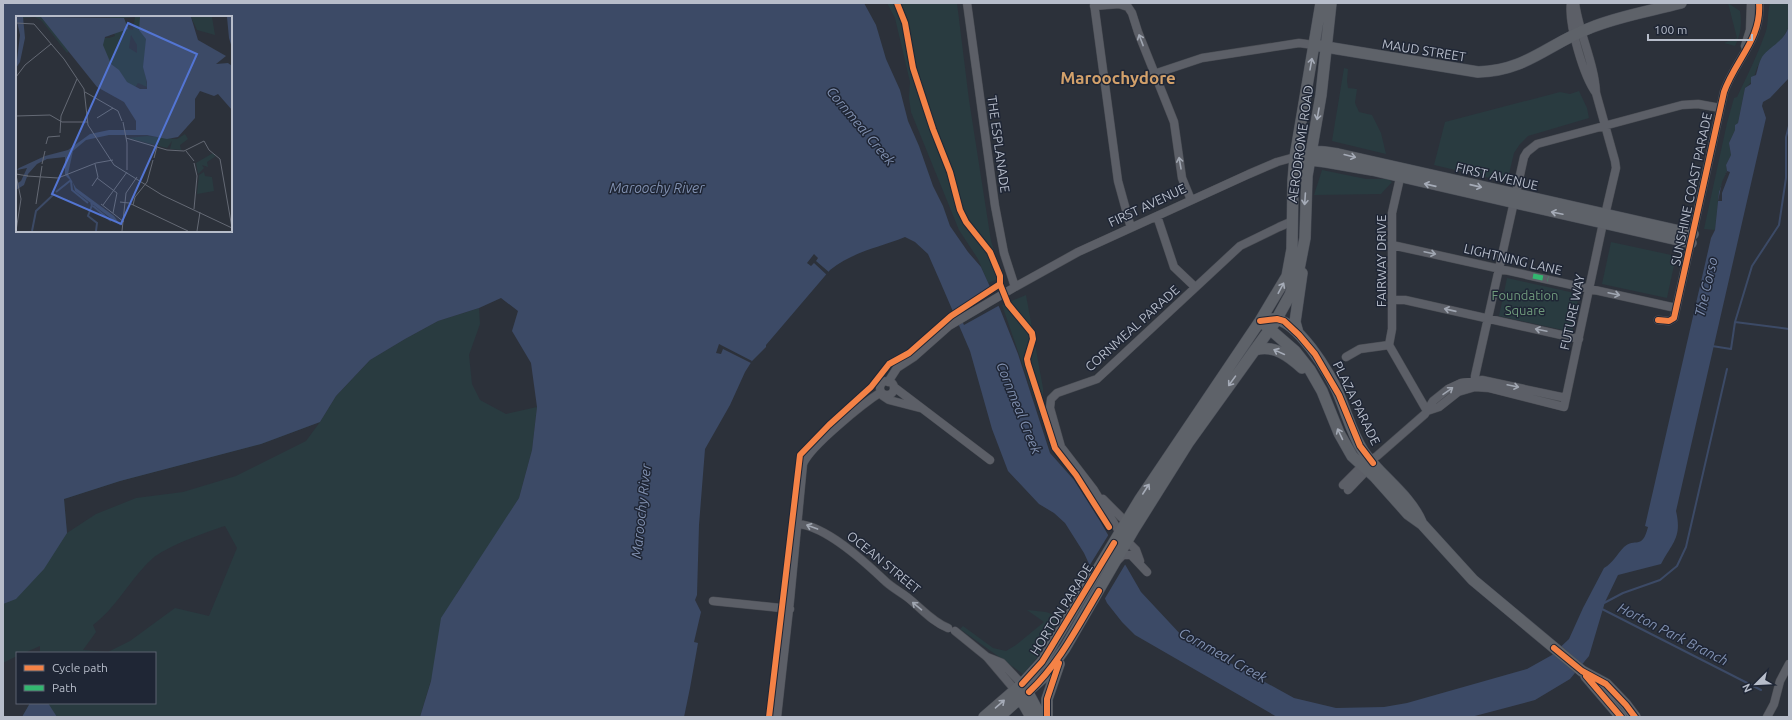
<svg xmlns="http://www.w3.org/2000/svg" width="1792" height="720" font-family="Ubuntu,sans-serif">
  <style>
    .green { fill: #293b40; fill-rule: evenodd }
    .water { fill: #3c4a66; fill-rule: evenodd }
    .pier { fill: #2c313a }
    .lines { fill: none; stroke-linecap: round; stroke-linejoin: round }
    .stream { stroke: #3c4a66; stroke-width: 2 }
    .minor-casing { stroke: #4a4d54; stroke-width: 9 }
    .major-casing { stroke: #4a4e57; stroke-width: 12 }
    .minor { stroke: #5c5f67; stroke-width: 8 }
    .major { stroke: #5e6269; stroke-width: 11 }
    .quiet { stroke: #33b770; stroke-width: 5; stroke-dasharray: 10 5; stroke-linecap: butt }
    .cycleway-casing { stroke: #1f2635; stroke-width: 8 }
    .cycleway { stroke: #f48246; stroke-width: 6 }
    .oneway { stroke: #a0a6b1 }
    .oneway2 { stroke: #a5abb7 }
    .labels { text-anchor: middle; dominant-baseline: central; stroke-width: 3; stroke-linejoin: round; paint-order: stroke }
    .street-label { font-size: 13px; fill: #b7bdca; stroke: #1f2635 }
    .park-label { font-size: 13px; fill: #6f9a7c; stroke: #1f2635 }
    .water-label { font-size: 14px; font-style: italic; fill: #8090b0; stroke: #1f2635 }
    .district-label { font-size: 17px; font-weight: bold; fill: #d2a06a; stroke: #1f2635 }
    .inset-river { fill: none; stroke: #3c4a66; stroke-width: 2 }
    .inset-road { fill: none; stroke: #646974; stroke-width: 1 }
    .view { fill: #5375d3; fill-opacity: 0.15; stroke: #5375d3; stroke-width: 2 }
    .inset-edge { fill: none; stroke: #b7bdca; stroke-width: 2 }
  </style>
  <rect width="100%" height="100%" fill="#2c313a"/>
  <path class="green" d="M887 3H957L969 100 991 241 1002 277 988 283 978 259 959 230 911 112 909 98 910 82 895 18Z
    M1728 3 1740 11C1742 23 1741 35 1735 46L1724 43 1737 38Z
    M1770 3H1789C1789 10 1791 21 1788 28 1783 43 1766 51 1759 64 1753 74 1757 79 1745 88L1738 123 1735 125V130L1729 143 1731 155 1726 165 1727 171 1719 192 1715 230 1704 229 1727 123 1734 98 1737 97C1747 76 1757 56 1765 34 1769 24 1767 13 1770 3Z
    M1344 68 1348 69 1347 81 1348 88 1357 89 1355 103 1359 112 1372 115 1381 133 1386 154 1332 141Z
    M1579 91 1587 108 1589 118 1528 136 1520 144 1514 153 1507 182 1434 165 1445 122 1560 92 1570 94Z
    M1322 170 1366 179H1388L1392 182 1381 194 1314 195Z
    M1611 242 1676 256 1667 298 1602 284Z
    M1507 278 1579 294 1572 332 1499 316Z
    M1026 295 1043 388V403L1054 436 1048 438 1002 305Z
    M479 308 480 324 469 355 472 384 480 400 506 414 537 407 532 450 519 498 488 548 457 593 420 717H22L30 703H155V653H40V646L24 653H17V656L3 663V413L320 422 336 396 370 360 405 339 438 321ZM320 422 306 441 236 476 183 492 136 498 96 514 67 533 64 499 120 481 261 444ZM225 526 237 548 209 616 175 608 130 641 108 652 83 650 96 632 93 625C117 607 130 579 152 559 163 548 208 531 225 526Z
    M1027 610C1034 611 1043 611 1049 613 1072 622 1030 666 1023 674L960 629 963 626 993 648 1006 651 1016 645 1044 622Z"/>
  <path class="water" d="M3 3H864L876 25 886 59 900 90 908 121 919 146 933 186 943 206 950 226 968 252 981 267 1000 309 1018 354 1050 453 1074 480 1100 521 1141 592 1183 637 1294 698 1336 708 1384 707 1407 703 1527 669 1552 655 1569 639 1583 608 1604 568C1613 563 1617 554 1624 547 1635 537 1642 551 1648 527L1645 526 1711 238 1715 230 1719 192 1727 171 1726 165 1731 155 1729 143 1735 130V125L1738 123 1745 88 1751 84V77L1756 75C1758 68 1759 62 1762 57 1770 46 1784 42 1789 26V78L1770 98 1763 102 1762 106 1766 118 1676 511C1682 537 1673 542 1661 564L1618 575 1605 602 1589 656 1570 679 1535 700 1471 717H1277L1135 635 1122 622 1107 603 1084 553 1065 523 1054 513 1039 504 1008 471 992 429 970 351 939 279 928 254 915 242 905 237C878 248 854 251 830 270L766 345V347L752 361 745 372 730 405 705 449 699 525 697 595 695 600 701 612 694 642 698 643 690 688 684 717H420L431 681 441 618 519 498 532 450 537 407 531 363 512 331 518 311 501 298 479 308 438 321 405 339 370 360 336 396 320 422 261 444 120 481 64 499 67 533 44 569 16 599 3 604ZM17 17H231V231H17Z
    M30 703H48L57 717H22Z"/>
  <path class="pier" d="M1727 171 1730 172 1722 193V201H1718L1722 182Z
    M814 254 818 258 816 261 830 273 828 276 814 263 811 266 807 263Z
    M992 287 1000 305 964 325 956 309Z
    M719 344 752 361 751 363 723 349 721 354 716 353Z
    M1109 534 1126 563 1104 600 1088 568Z"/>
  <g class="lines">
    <path class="stream" d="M1735 322 1752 266 1779 225 1786 178V137L1789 126
      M1712 346 1731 349 1735 322 1789 329
      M1604 603 1623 593 1660 580 1677 566 1686 547 1727 369
      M1602 609 1761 690"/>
    <defs>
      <path id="minor" d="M967 3 995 206 1004 253 1015 287
        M1094 3 1118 181 1131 228
        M1571 3C1568 24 1584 77 1596 93
        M1575 3C1579 33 1595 65 1596 93L1615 161 1616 168 1605 215
        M1094 6 1119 4 1128 7 1132 13 1138 32 1174 122 1182 178 1191 200
        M1745 46 1750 30 1751 3
        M1154 74 1202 58 1299 43 1314 45
        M1157 216 1174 267 1195 287
        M1392 245 1676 308
        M1392 300H1405L1579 339
        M1658 320 1669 321 1674 318 1724 92C1735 60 1762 39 1759 3
        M1389 345 1392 329V213L1400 178
        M1389 345 1427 411
        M1346 357 1360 349 1389 345
        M880 388a7 7 0 1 1 14 0a7 7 0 1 1-14 0Z
        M888 382 897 368 914 357 949 326 1015 287 1078 252 1249 174 1277 162 1295 157
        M894 387 990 460
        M1475 387V376L1524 157 1527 152 1537 144 1682 105 1698 104 1720 108
        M883 396 889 400 920 408
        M1427 411 1439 407 1458 392 1475 387 1489 388 1564 407 1603 223
        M1343 485 1363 465 1377 456 1425 414 1433 401 1448 389 1461 383 1482 380 1566 398
        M1348 490 1370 467
        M1103 499 1126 522
        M798 524C826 526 864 561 884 580 891 587 899 591 907 597 920 607 932 622 948 628
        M1120 533 1094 490 1061 447 1050 408 1051 399 1057 393 1097 379 1240 246 1279 227 1293 221
        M1128 542 1136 550 1140 561
        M1118 560 1123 555H1131L1147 572
        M713 601 790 609
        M955 631 987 657 1015 690
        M987 657 1002 663 1022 684
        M777 717 790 600 803 464C810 446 864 403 881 392
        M1767 717 1774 704 1780 681 1789 664"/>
      <path id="major" d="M1320 46 1478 72C1526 71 1548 44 1590 28 1619 16 1651 11 1681 3
        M1305 154C1316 150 1327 152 1338 154L1693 234
        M1303 159 1326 162 1372 170 1691 243
        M1271 319C1296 316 1331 375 1339 395 1347 414 1352 434 1363 451 1380 476 1409 494 1421 522
        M1264 324 1295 351 1310 370 1322 391 1339 433 1352 456 1375 477 1408 514 1422 524 1473 580 1582 671 1606 684 1626 705 1635 717
        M1298 333 1295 322 1302 273
        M1255 350C1273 344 1289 356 1302 368
        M1586 676 1621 717
        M1025 687 1041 717
        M1018 694 1031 717
        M984 717 1022 684 1042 662 1140 499 1260 321 1287 276 1292 249 1293 181 1295 157 1321 3
        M999 717 1046 675 1065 648 1134 529 1188 443 1275 322 1290 295 1299 269 1305 238 1307 176 1321 95 1331 3
        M1047 717V699L1059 664"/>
    </defs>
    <use href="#minor" class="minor-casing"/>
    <use href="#major" class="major-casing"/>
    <use href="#minor" class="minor"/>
    <use href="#major" class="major"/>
    <path class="quiet" d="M1533 276 1548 279"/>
    <defs>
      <path id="cycleway" d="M897 3 905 23 913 68 933 129 950 172 960 210 966 222 990 252 1000 276V284L1008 304 1032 333 1033 339 1027 359 1028 364 1055 448 1076 475 1109 527
        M1658 320 1669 321 1674 318 1724 92C1735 60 1762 39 1759 3
        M1260 321 1277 319 1284 321 1299 335 1315 354 1339 395 1360 446 1373 463
        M1554 648 1582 671 1606 684 1626 705 1635 717
        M1586 676 1621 717
        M1022 684 1042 662 1050 649 1114 543
        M1029 692C1059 664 1078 626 1099 591
        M769 717 800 455 829 425 871 387 889 364 909 353 951 316 1000 284
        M1047 717V699L1059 663"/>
    </defs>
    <use href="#cycleway" class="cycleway-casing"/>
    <use href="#cycleway" class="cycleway"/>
  </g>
  <defs><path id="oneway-shaft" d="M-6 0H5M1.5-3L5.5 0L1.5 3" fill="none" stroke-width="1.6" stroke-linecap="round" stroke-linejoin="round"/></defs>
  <g class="oneway">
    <use href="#oneway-shaft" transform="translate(1141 40) rotate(-111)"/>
    <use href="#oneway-shaft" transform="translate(1180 163) rotate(-100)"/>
    <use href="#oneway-shaft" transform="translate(1430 253) rotate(12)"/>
    <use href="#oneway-shaft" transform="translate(1614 294) rotate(12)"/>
    <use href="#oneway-shaft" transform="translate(1450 310) rotate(-167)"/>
    <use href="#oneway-shaft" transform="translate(1541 330) rotate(-168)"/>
    <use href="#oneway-shaft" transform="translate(1513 386) rotate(12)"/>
    <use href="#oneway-shaft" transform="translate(1448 391) rotate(-35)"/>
    <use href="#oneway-shaft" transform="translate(812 527) rotate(-160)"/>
    <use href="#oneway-shaft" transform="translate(917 606) rotate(-140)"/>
  </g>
  <g class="oneway2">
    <use href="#oneway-shaft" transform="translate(1311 64) rotate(-80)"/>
    <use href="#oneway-shaft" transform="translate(1318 114) rotate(100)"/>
    <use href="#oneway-shaft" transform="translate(1350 156) rotate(14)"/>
    <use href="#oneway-shaft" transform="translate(1430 185) rotate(-167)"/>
    <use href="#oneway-shaft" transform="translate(1476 186) rotate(13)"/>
    <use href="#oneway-shaft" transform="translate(1305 199) rotate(94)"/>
    <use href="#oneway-shaft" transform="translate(1557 213) rotate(-168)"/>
    <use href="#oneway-shaft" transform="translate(1281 288) rotate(-62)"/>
    <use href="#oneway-shaft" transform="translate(1279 352) rotate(-155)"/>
    <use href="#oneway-shaft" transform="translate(1232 381) rotate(126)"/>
    <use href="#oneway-shaft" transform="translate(1340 434) rotate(-115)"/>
    <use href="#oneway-shaft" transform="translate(1146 489) rotate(-57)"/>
    <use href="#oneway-shaft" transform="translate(1000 704) rotate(-41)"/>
  </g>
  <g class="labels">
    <g class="street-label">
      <text transform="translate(1424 50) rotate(9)">MAUD STREET</text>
      <text transform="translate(999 144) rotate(82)">THE ESPLANADE</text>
      <text transform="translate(1300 144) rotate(-82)">AERODROME ROAD</text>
      <text transform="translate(1497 176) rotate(13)">FIRST AVENUE</text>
      <text transform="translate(1691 189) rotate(-78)">SUNSHINE COAST PARADE</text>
      <text transform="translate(1147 205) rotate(-25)">FIRST AVENUE</text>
      <text transform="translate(1513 259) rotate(13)">LIGHTNING LANE</text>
      <text transform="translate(1381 261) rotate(-90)">FAIRWAY DRIVE</text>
      <text transform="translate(1572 312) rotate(-78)">FUTURE WAY</text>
      <text transform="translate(1132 328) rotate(-42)">CORNMEAL PARADE</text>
      <text transform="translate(1357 403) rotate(64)">PLAZA PARADE</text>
      <text transform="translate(884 562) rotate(39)">OCEAN STREET</text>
      <text transform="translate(1061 609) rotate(-58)">HORTON PARADE</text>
    </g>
    <g class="park-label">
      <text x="1525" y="295">Foundation<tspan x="1525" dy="15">Square</tspan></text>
    </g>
    <g class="water-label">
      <text transform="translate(861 126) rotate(50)">Cornmeal Creek</text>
      <text x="657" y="188">Maroochy River</text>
      <text transform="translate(1706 287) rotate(-77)">The Corso</text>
      <text transform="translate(1019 408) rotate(68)">Cornmeal Creek</text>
      <text transform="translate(641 511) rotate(-84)">Maroochy River</text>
      <text transform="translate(1673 634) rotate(27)">Horton Park Branch</text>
      <text transform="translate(1223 655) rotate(29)">Cornmeal Creek</text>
    </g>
    <g class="district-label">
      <text x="1118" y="77">Maroochydore</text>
    </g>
  </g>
  <g transform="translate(16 16)">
    <rect width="216" height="216" fill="#2c313a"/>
    <path d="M7 1H25L53 35 51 37 26 5 19 1 8 2 7 5ZM94 1H118L108 2 113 13 117 14 119 1H139L129 53 131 71 122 67 119 72 110 78 69 4 88 22H93L99 20 98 17 91 21ZM115 19 121 29V37L113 32ZM175 1H196L199 19 181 14ZM169 118 172 123 164 129 165 134 154 133 156 125 151 132 112 122 131 120 161 123ZM197 137 200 140 191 146 192 151 186 149 188 152 182 158 180 147ZM188 156 189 160 196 161 198 175 181 178 183 159Z" fill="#293b40" fill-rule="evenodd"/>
    <path d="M0 1H7L9 22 4 46 0 52 4 19ZM25 1 108 2 112 13 89 21 87 29 95 48 103 54 111 66 124 73H131V66L127 51 130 23 123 14 124 1H175L182 24 210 40 200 48 212 47 216 50V94L202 78 198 80 184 75 179 83V102L162 121 151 123 131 119H93L70 124 57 135 52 158 60 172 98 200 105 210 59 175 57 167 49 159V141L31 143 21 148 12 158 8 169 0 174V168L5 165 11 152 1 154 3 152 29 140 52 134 74 118 93 114H120V105L108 86 81 71ZM211 1H216V32L213 22Z" fill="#3c4a66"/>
    <path class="inset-river" d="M55 165 56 174 72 187M40 176 55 164M75 187 76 189 72 200 81 207 80 215M77 190 95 205M16 215 20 195 38 178"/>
    <path class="inset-road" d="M0 7 18 8 48 43 68 73 72 109 98 149 146 179 216 212M0 61 9 49 35 28M69 76 102 95 106 105M0 100 34 99 46 106H72M81 102 97 92M107 106 111 127V154M44 117 45 100 61 63M110 122 151 134 168 135 188 125M188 125 193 134 204 143 216 212M30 128 32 121 44 120M170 135 178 145M138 142 141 130M26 148 29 135M0 158 12 160M0 159 5 183 0 215M11 160 42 162 80 147 97 144M81 162 101 177 97 197M76 170 82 161 79 148M104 186 113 187 172 215M20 188 26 150M85 188 108 206M87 189 111 156M117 189 119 181 131 166 137 144M178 193 181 160 178 147M106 215 110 177 121 161M181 215 184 196"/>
    <path class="view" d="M112 7 181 38 105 208 36 178Z"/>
    <rect width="216" height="216" class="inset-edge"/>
  </g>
  <rect width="1792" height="720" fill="none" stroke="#b7bdca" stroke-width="8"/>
  <rect x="16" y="652" width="140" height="52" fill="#1f2635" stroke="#5c6271"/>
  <rect x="24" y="665" width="20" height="6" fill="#f48246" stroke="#5c6271"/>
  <text x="52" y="672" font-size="12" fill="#b7bdca">Cycle path</text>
  <rect x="24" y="685" width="20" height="6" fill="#33b770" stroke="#5c6271"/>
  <text x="52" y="692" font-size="12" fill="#b7bdca">Path</text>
  <g transform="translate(1756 684) rotate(246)" stroke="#1f2635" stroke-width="3" paint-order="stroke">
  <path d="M0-3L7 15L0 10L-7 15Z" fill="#b7bdca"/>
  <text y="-6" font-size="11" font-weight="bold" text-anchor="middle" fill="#b7bdca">N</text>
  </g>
  <path d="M1648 34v6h104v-6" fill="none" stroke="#b7bdca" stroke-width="2"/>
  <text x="1654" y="34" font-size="12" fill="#b7bdca" stroke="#1f2635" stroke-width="3" paint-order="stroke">100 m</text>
</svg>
